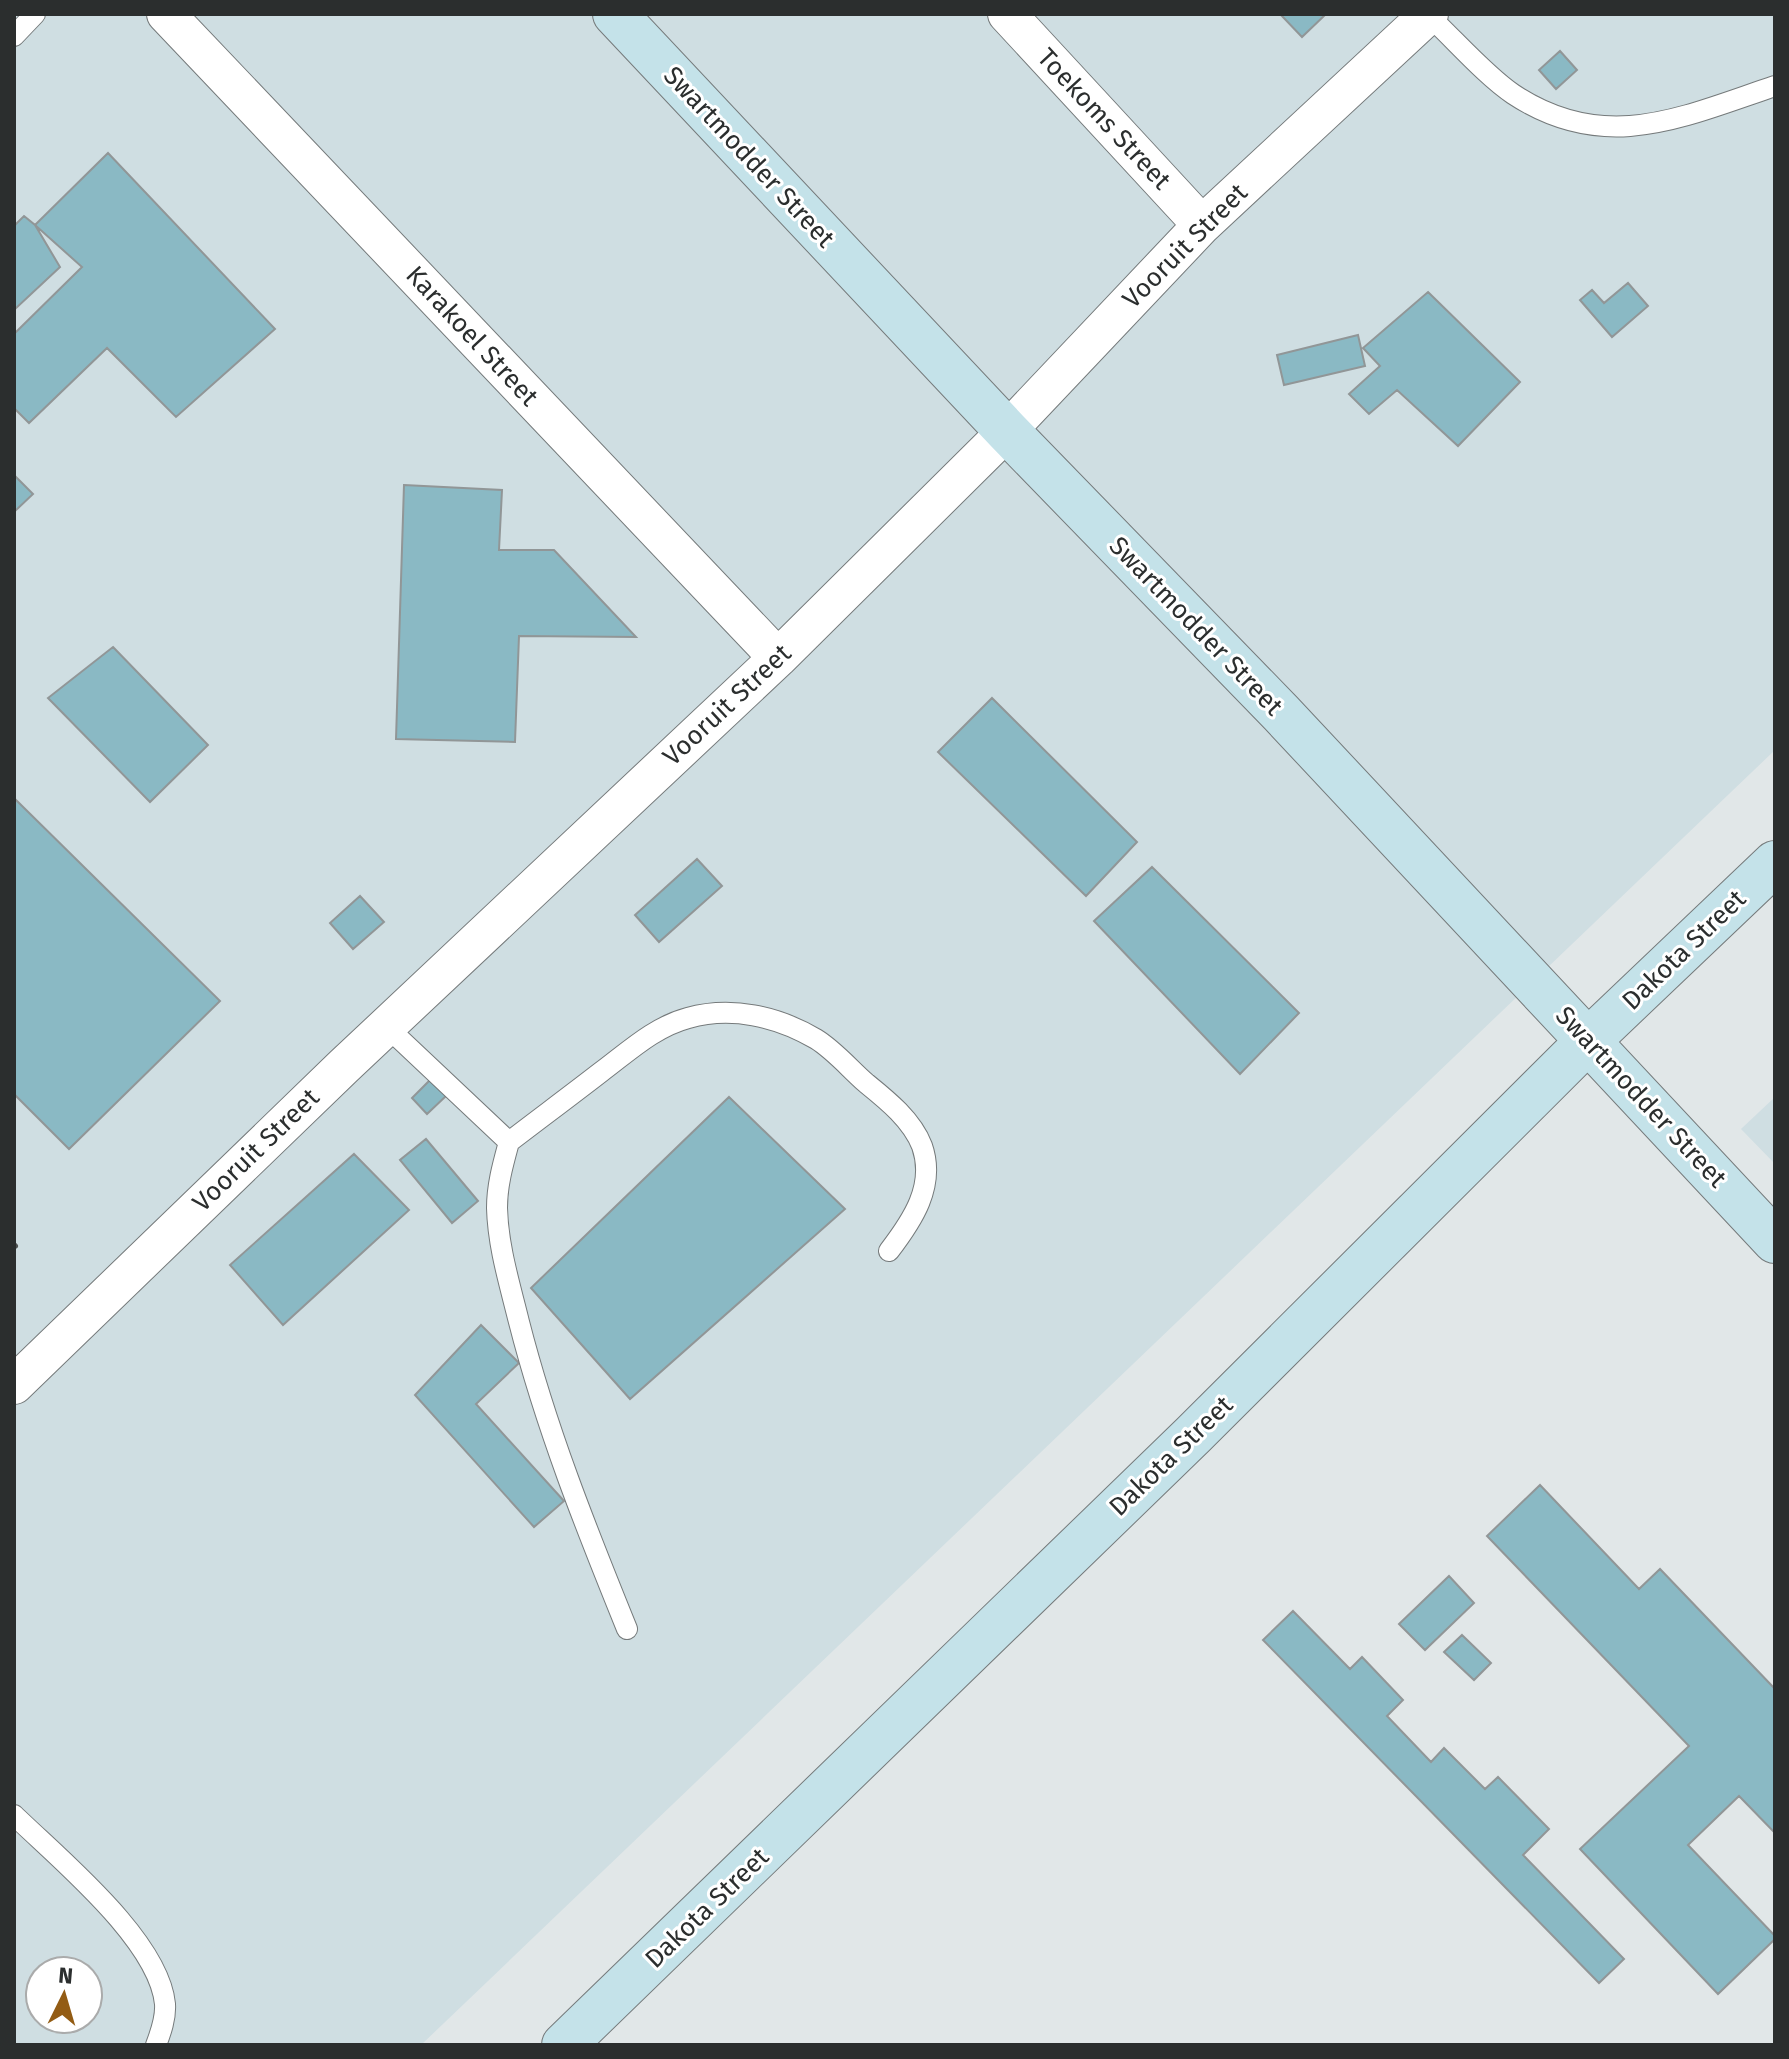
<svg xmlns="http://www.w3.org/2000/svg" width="1789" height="2059" font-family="'Fira Sans',sans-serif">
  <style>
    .built { fill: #cfdee2; fill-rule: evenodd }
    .building { fill: #8ab9c4; stroke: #919697; stroke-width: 2 }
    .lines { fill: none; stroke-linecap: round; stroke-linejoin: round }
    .lane-casing { stroke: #757a7b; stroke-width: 22 }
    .street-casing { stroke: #757a7b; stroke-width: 40 }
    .secondary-casing { stroke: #757a7b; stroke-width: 46 }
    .lane { stroke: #fff; stroke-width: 20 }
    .street { stroke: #fff; stroke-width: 38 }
    .secondary { stroke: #c4e2e9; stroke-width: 44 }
    .rail { stroke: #505454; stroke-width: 6 }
    .labels { text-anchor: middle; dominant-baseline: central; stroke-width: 6; stroke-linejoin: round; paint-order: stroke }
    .street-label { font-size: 26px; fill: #2b2e2e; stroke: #fff }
  </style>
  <rect width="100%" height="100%" fill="#e1e7e8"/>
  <path class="built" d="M14 14H1775V750L421 2045H14ZM40 1971H88V2019H40Z
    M1775 1097V1164L1741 1129Z"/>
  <path class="building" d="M1280 14H1326L1302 37Z
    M1560 51 1577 70 1556 89 1539 70Z
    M108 153 275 329 176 417 107 348 29 423 14 408V334L82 267 35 225Z
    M24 216 35 225 60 267 14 310V226Z
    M1628 283 1648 306 1612 337 1580 300 1592 290 1604 303Z
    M1428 292 1520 382 1458 446 1397 390 1369 414 1349 394 1380 366 1363 348Z
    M1358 335 1365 366 1284 385 1277 355Z
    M14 475 33 494 14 512Z
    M404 485 502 490 499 550H554L636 637 519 636 515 742 396 739Z
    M113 647 208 745 150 802 48 698Z
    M992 698 1137 842 1086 896 938 752Z
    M14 798 220 1001 69 1149 14 1094Z
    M697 859 722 886 659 942 635 915Z
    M1152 867 1299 1013 1240 1074 1094 921Z
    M360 896 384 922 353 949 330 923Z
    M430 1080 446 1096 427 1114 412 1098Z
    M729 1097 845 1209 630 1399 531 1288Z
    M426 1139 478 1201 452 1223 400 1160Z
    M354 1154 409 1210 283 1325 230 1265Z
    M481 1325 519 1363 476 1404 564 1501 534 1527 415 1395Z
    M1540 1485 1639 1589 1660 1569 1775 1689V1833L1739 1796 1688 1845 1775 1936V1939L1718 1994 1580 1849 1689 1746 1487 1536Z
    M1449 1576 1474 1603 1425 1650 1399 1624Z
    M1293 1611 1350 1669 1362 1657 1403 1700 1387 1716 1431 1762 1444 1748 1485 1789 1498 1777 1549 1829 1523 1855 1624 1959 1599 1983 1263 1640Z
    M1462 1635 1491 1663 1474 1680 1444 1652Z"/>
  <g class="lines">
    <defs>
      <path id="lane" d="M1428 15C1453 38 1486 76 1513 94 1605 155 1682 117 1775 86
        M14 36 35 14
        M386 1026 509 1142C539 1119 570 1096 601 1072 628 1052 654 1027 688 1018 731 1006 777 1016 816 1039 834 1050 850 1069 866 1083 887 1100 912 1120 922 1146 936 1186 912 1221 889 1251
        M509 1142C503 1164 497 1185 497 1208 498 1247 510 1285 519 1322 546 1428 586 1528 627 1629
        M14 1815C58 1858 159 1940 165 2004 166 2018 161 2032 156 2045"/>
      <path id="street" d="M166 14 778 658
        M1007 14 1202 225
        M14 1385 344 1066 778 658 1007 431 1202 225 1429 14"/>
      <path id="secondary" d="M615 14 1007 431 1281 713 1775 1241
        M564 2045 1193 1435 1589 1040 1775 863"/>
    </defs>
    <use href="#lane" class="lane-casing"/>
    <use href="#street" class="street-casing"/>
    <use href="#secondary" class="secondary-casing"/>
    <use href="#lane" class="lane"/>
    <use href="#street" class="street"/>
    <use href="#secondary" class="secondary"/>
    <path class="rail" d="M14 1245 15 1246"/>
  </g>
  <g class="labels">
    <g class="street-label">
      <text transform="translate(1104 119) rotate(47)">Toekoms Street</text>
      <text transform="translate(749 157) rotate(47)">Swartmodder Street</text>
      <text transform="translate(1185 246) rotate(-45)">Vooruit Street</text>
      <text transform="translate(472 336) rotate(47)">Karakoel Street</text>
      <text transform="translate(1196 626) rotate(46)">Swartmodder Street</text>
      <text transform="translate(727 705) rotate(-43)">Vooruit Street</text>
      <text transform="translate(1684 950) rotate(-44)">Dakota Street</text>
      <text transform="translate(1641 1097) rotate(47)">Swartmodder Street</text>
      <text transform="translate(256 1150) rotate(-44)">Vooruit Street</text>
      <text transform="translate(1171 1456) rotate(-44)">Dakota Street</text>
      <text transform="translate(707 1908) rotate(-44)">Dakota Street</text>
    </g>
  </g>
  <rect width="1789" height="2059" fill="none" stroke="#2b2e2e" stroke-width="32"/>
  <g transform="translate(64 1995) rotate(5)"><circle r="38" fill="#ffffff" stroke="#aaabab" stroke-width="2"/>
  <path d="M0-6L14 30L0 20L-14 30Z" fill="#935c14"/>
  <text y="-12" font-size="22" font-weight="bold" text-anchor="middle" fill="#2b2e2e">N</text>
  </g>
</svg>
